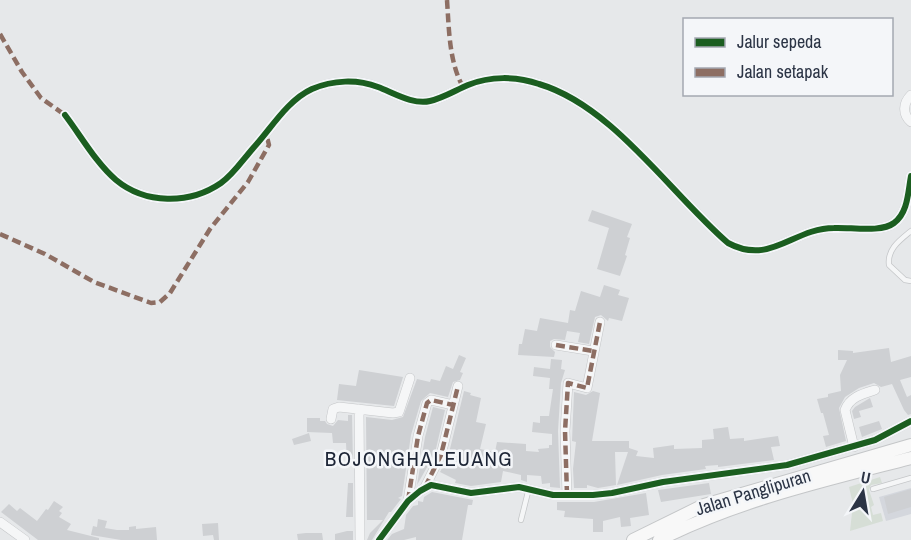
<svg xmlns="http://www.w3.org/2000/svg" width="911" height="540" font-family="'Archivo Narrow',sans-serif">
  <style>
    .built { fill: #d4d7dd }
    .green { fill: #d6ded6 }
    .building { fill: #ced0d3 }
    .lines { fill: none; stroke-linecap: round; stroke-linejoin: round }
    .lane-casing { stroke: #c4c6c8; stroke-width: 6 }
    .street-casing { stroke: #c4c6c8; stroke-width: 10 }
    .secondary-casing { stroke: #c4c6c8; stroke-width: 14 }
    .lane { stroke: #f5f6f7; stroke-width: 4.5 }
    .street { stroke: #f5f6f7; stroke-width: 9 }
    .secondary { stroke: #f8f8f8; stroke-width: 12 }
    .quiet { stroke: #8d6e63; stroke-width: 4.5; stroke-dasharray: 9 4.5; stroke-linecap: butt }
    .cycleway-casing { stroke: #f4f6f9; stroke-width: 10 }
    .cycleway { stroke: #1b5e20; stroke-width: 6 }
    .labels { text-anchor: middle; dominant-baseline: central; stroke-width: 5; stroke-linejoin: round; paint-order: stroke }
    .street-label { font-size: 18px; fill: #2b3445; stroke: #f4f6f9 }
    .quarter-label { font-size: 21px; letter-spacing: 1.5px; fill: #1d2536; stroke: #f4f6f9 }
  </style>
  <rect width="100%" height="100%" fill="#e6e8ea"/>
  <path class="built" d="M911 488V514L886 521 879 497Z"/>
  <path class="green" d="M880 477 882 483 871 485 869 490 874 505 871 507 873 515 881 513 883 521 850 531 853 504 849 487Z"/>
  <path class="building" d="M592 210 632 224 627 237 630 238 625 255 627 256 620 276 597 269 609 228 588 221Z
    M604 285 620 290 618 295 629 298 622 321 609 318 608 321 601 315 595 317 589 344 578 342 580 333 567 331 565 340 554 339 550 341V347L555 352 554 357 518 355 519 344H522L525 329 537 331 540 318 568 323 570 310 575 311 581 291 600 297Z
    M889 348 891 362 911 356V377L900 380 907 397 911 395V414L908 415 904 410 892 384 881 387 874 383 859 388 845 397 839 408 846 441 826 447 823 436 829 435 823 413H821L817 399 828 397V394L841 391 840 375 847 360H838V350L853 351V353Z
    M459 355 466 358 460 372 463 373 460 380 453 382 448 397 430 393 421 401 411 435 402 496 398 498 401 499 391 512H389L372 540H367L370 533 383 520H367L366 417 392 420 403 417 417 379 430 382 431 379 440 381 446 366 453 369Z
    M551 359 562 360 561 369 565 370 561 383 558 431 560 488 550 487V483L542 484 541 476 527 475V482L521 480V475L503 471 501 482 471 486 455 483 456 480 440 472 448 457 464 391 471 393 470 395 481 398 476 422 486 424 480 449 495 452 497 442 526 444V451L539 452 538 449 549 448V445H552V434L532 432 533 422 540 423V416H549L553 389H549L550 378 533 376 534 367 550 369Z
    M359 370 403 377 394 406 337 400 339 384 356 386Z
    M593 391 600 393 592 441H629V448L638 451 636 456 654 458 653 448 674 445V449L702 448V440L714 439 713 429 728 427 730 439 744 438V441L778 436 780 446 771 447 774 460 718 467V465L705 466 706 469 662 475 617 485 628 452H615L616 485 598 488 587 485V488H574L573 469 576 442 572 441 574 392 586 395Z
    M870 398 873 407 859 411 861 417 854 419 852 411 855 407Z
    M433 407 445 410 435 453 417 485 425 437Z
    M348 415H352L353 464H347L346 443H333L332 433 307 432V418H320V421H325L327 424 333 426 338 420 348 421Z
    M879 421 882 429 862 437 859 427Z
    M309 433 311 441 294 445 292 439Z
    M348 483H353V517H346Z
    M709 483 711 494 661 502 658 490Z
    M911 489V507L888 514 884 497Z
    M432 492 473 500 472 505H468L462 540H416V537L404 540H387L392 534 404 529 406 515 413 506 418 505V501L423 502 424 497Z
    M646 493 649 515 630 518 631 526 621 527 620 517 603 521V532H593V519L564 517 565 511 557 510V502H594Z
    M54 501 63 507 59 511 62 513 59 517 71 524 67 530 99 538V540H38L1 512 9 504 17 511 20 508 37 521 46 509 48 510Z
    M98 519 107 521 105 528 117 530H129V527L136 526V529L156 527 157 540H121L91 535 93 526 97 527Z
    M218 523 219 540H214L213 535 203 536 202 524Z
    M347 531H353V540H335V534Z
    M306 533H322L323 540H298L297 534Z"/>
  <g class="lines">
    <defs>
      <path id="lane" d="M911 231C900 240 887 249 889 265L905 280 911 281
        M873 489 911 478
        M521 520 529 488"/>
      <path id="street" d="M911 95C903 103 902 114 911 122
        M65 115C81 136 96 163 116 180 145 204 189 205 221 183 234 174 244 158 255 146 272 127 288 100 312 89 333 80 357 79 378 87 394 93 413 105 430 101 443 98 456 90 468 85 490 76 516 76 539 84 613 106 670 193 728 243 771 266 793 228 834 228 850 227 881 233 894 223 908 213 908 192 911 176
        M556 345 593 351
        M359 409 360 540
        M331 419 333 409 339 407 393 413 399 412 410 378
        M854 447 845 410C850 397 862 394 875 390
        M425 487 441 455 458 386
        M567 495 565 431 568 383 587 388 600 322
        M408 501 418 436 427 403 431 400 453 405
        M0 522 25 540
        M379 540 408 501 420 491 431 485 471 493 519 487 553 495H593L612 493 663 482 787 465 875 440 911 421"/>
      <path id="secondary" d="M633 540 704 505 911 445
        M659 540C738 500 826 480 911 458"/>
    </defs>
    <use href="#lane" class="lane-casing"/>
    <use href="#street" class="street-casing"/>
    <use href="#secondary" class="secondary-casing"/>
    <use href="#lane" class="lane"/>
    <use href="#street" class="street"/>
    <use href="#secondary" class="secondary"/>
    <path class="quiet" d="M447 0C449 29 449 62 463 87
      M0 34 22 72 41 98 65 115
      M0 234 45 254 94 282 151 303 160 302 170 293 210 229 248 182 269 145 266 133
      M556 345 593 351
      M425 487 441 455 458 386
      M567 495 565 431 568 383 587 388 600 322
      M408 501 418 436 427 403 431 400 453 405"/>
    <defs>
      <path id="cycleway" d="M65 115C81 136 96 163 116 180 145 204 189 205 221 183 234 174 244 158 255 146 272 127 288 100 312 89 333 80 357 79 378 87 394 93 413 105 430 101 443 98 456 90 468 85 490 76 516 76 539 84 613 106 670 193 728 243 771 266 793 228 834 228 850 227 881 233 894 223 908 213 908 192 911 176
        M379 540 408 501 420 491 431 485 471 493 519 487 553 495H593L612 493 663 482 787 465 875 440 911 421"/>
    </defs>
    <use href="#cycleway" class="cycleway-casing"/>
    <use href="#cycleway" class="cycleway"/>
  </g>
  <g class="labels">
    <g class="street-label">
      <text transform="translate(753 492) rotate(-17)">Jalan Panglipuran</text>
    </g>
    <g class="quarter-label">
      <text x="419" y="458">BOJONGHALEUANG</text>
    </g>
  </g>
  <rect x="683" y="18" width="210" height="78" fill="#f4f6f9" stroke="#a4a8b1" stroke-width="1.5"/>
  <rect x="695" y="38" width="30" height="9" fill="#1b5e20" stroke="#a4a8b1" stroke-width="1.5"/>
  <text x="737" y="48" font-size="18" fill="#2b3445">Jalur sepeda</text>
  <rect x="695" y="68" width="30" height="9" fill="#8d6e63" stroke="#a4a8b1" stroke-width="1.5"/>
  <text x="737" y="78" font-size="18" fill="#2b3445">Jalan setapak</text>
  <g transform="translate(863 492) rotate(11)" stroke="#f4f6f9" stroke-width="4.5" paint-order="stroke">
  <path d="M0-4.5L10 22L0 15L-10 22Z" fill="#2b3445"/>
  <text y="-9" font-size="16" font-weight="bold" text-anchor="middle" fill="#2b3445">U</text>
  </g>
</svg>
